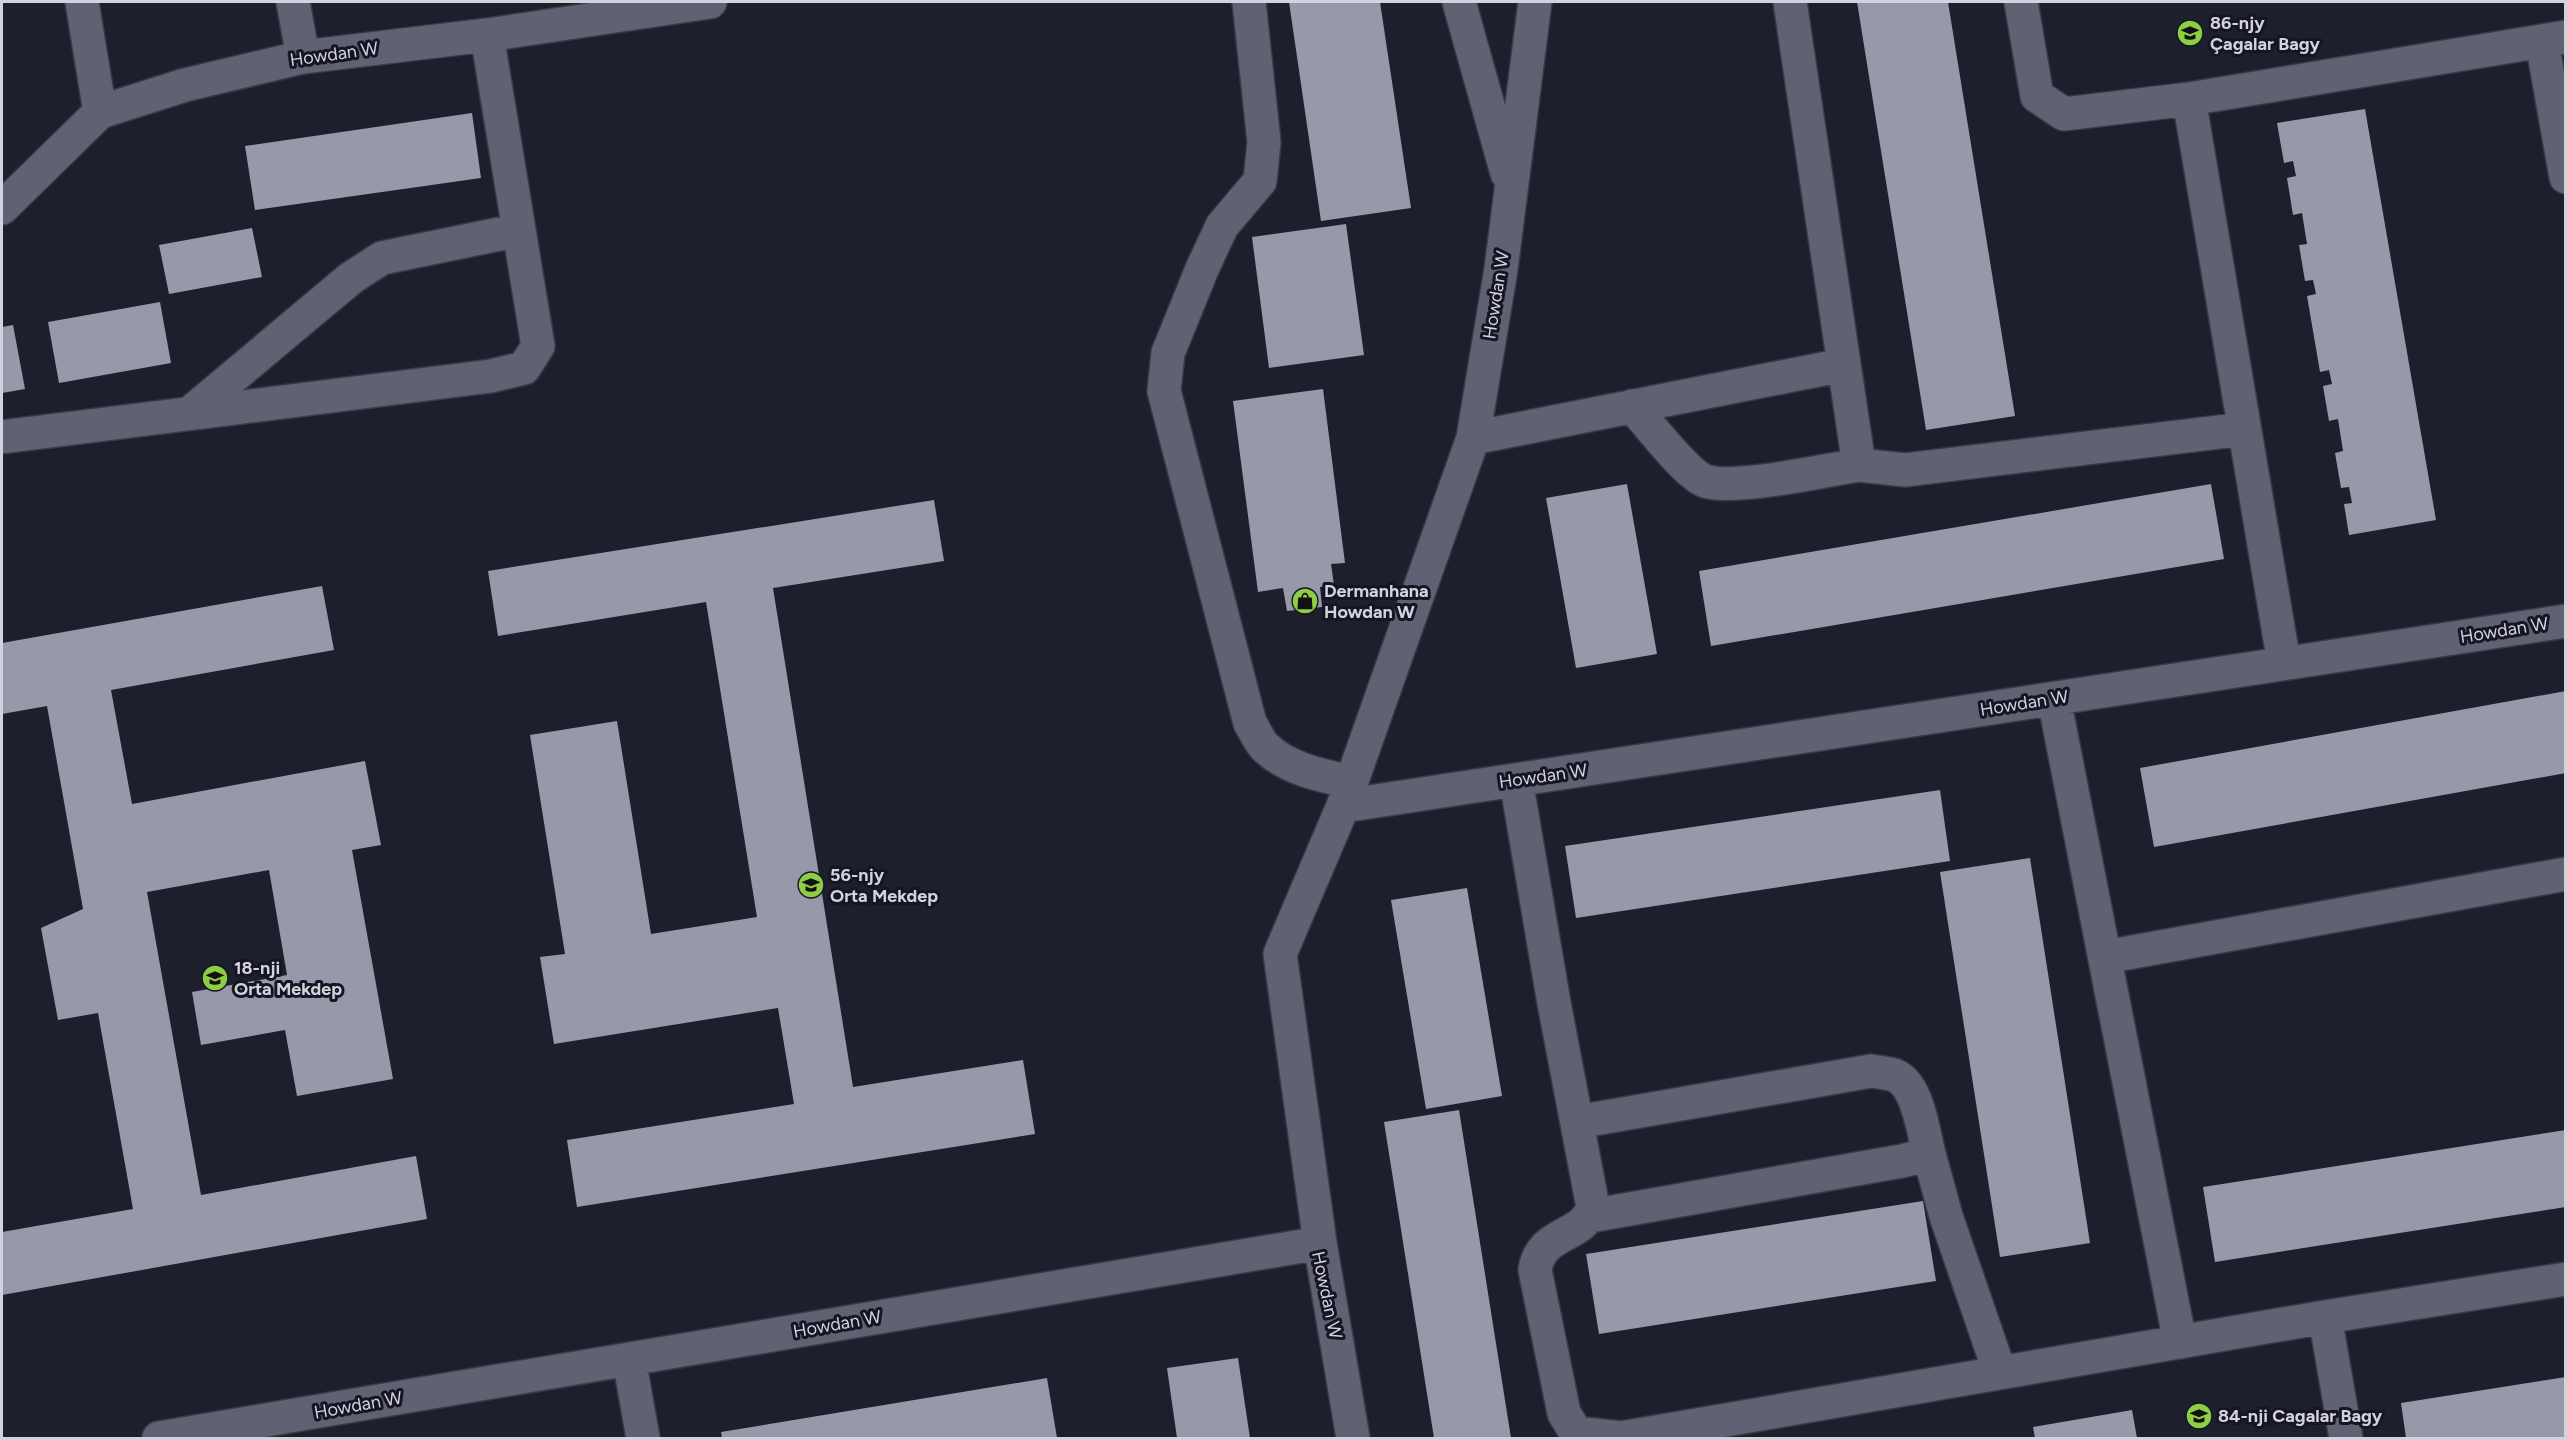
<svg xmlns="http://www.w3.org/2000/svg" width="2567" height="1440" font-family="Figtree,sans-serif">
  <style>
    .building { fill: #9799ab }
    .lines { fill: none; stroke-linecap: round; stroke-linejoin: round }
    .minor-casing { stroke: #383945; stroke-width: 36 }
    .minor { stroke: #606172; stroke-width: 33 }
    .labels { text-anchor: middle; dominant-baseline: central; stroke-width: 6; stroke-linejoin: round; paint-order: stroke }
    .poi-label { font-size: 18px; font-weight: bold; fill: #d2d3dd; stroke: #151523; text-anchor: start }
    .street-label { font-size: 18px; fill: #d2d3dd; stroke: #151523 }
  </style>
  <rect width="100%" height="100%" fill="#1e1f2d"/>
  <path class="building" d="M1289 2H1380L1411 208 1321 221Z
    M1857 2H1948L2015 416 1926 430Z
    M2365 109 2436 520 2349 535 2344 504 2352 503 2349 487 2341 488 2335 453 2343 451 2338 419 2329 421 2323 386 2332 384 2329 370 2320 372 2307 296 2316 294 2313 280 2305 281 2299 245 2307 244 2302 213 2293 215 2287 178 2296 176 2293 161 2284 163 2277 123Z
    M472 113 481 178 255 210 245 146Z
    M1346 224 1364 355 1269 368 1252 237Z
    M252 228 262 277 169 294 159 245Z
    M160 302 171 363 59 383 48 322Z
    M13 325 25 389 2 393V327Z
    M1323 389 1345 563 1331 564 1334 585 1320 587 1322 607 1287 611 1283 588 1258 592 1233 401Z
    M1627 484 1657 654 1576 668 1546 498Z
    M2211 484 2224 559 1711 646 1699 571Z
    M934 500 944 561 773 588 853 1087 1023 1060 1035 1134 577 1207 567 1140 794 1104 778 1008 554 1044 540 957 565 954 530 735 617 721 651 934 757 917 706 602 498 636 488 571Z
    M322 586 334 650 111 690 132 804 365 761 381 845 352 850 393 1079 297 1096 285 1030 201 1045 192 992 287 975 269 870 147 892 201 1195 416 1156 427 1219 2 1295V1232L133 1209 98 1013 58 1020 41 928 83 909 47 706 2 714V643Z
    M2566 691V773L2154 847 2140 768Z
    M1940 790 1950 861 1576 918 1565 846Z
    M2030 858 2090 1243 2000 1257 1940 872Z
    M1467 888 1502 1096 1426 1109 1391 900Z
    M1459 1110 1511 1438H1434L1384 1122Z
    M2566 1130V1207L2215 1262 2203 1187Z
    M1923 1201 1936 1281 1599 1334 1586 1254Z
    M1238 1358 1250 1438H1177L1167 1368Z
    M2566 1377V1438H2406L2401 1403Z
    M1047 1378 1057 1438H722L721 1432Z
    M2132 1410 2137 1438H2035L2033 1427Z"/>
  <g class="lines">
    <defs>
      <path id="minor" d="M82 2 100 112
        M293 2 303 57
        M1249 2 1264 142 1260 181 1222 226 1202 269 1168 353 1164 391 1250 723C1255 731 1259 741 1265 747 1287 769 1323 776 1351 782
        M1459 2 1507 173
        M1790 2 1859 465 1905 470 2244 429
        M2021 2 2037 96 2064 114 2189 99 2284 663
        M2542 42 2566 177
        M2189 99 2566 37
        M2 208 100 112 185 85 303 57 487 35 710 2
        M1632 406C1648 423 1686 474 1705 481 1733 491 1826 470 1859 465
        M190 413 351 278 382 258 519 230
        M2 437 491 376 524 368 538 346 487 35
        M1473 438 1843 365
        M2054 699 2180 1342
        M1516 780 1554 1003 1593 1207C1583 1239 1541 1230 1535 1270L1564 1413 1576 1433 1621 1438
        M1343 806 2566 621
        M2105 957 2566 874
        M1577 1122 1871 1071C1878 1072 1887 1073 1894 1075 1918 1084 1923 1131 1929 1154
        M1590 1216 1902 1161 1929 1154 1946 1216 2000 1373
        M2325 1317 2346 1438
        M629 1359 643 1438
        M159 1438 1320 1243
        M1353 1438 1320 1243 1280 954 1343 806 1473 438 1501 269 1535 2
        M1621 1438 2325 1317 2566 1279"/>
    </defs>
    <use href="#minor" class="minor-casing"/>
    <use href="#minor" class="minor"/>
  </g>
  <defs>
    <symbol id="school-disc" viewBox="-11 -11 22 22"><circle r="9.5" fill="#8dce45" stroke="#151523"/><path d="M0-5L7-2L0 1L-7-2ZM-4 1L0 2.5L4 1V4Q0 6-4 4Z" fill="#111"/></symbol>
    <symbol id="shop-disc" viewBox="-11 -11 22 22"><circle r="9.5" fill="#8dce45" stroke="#151523"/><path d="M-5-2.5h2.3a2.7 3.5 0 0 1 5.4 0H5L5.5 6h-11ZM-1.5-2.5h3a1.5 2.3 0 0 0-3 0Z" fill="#111"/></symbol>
  </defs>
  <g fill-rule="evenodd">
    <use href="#school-disc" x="2175" y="18" width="30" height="30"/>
    <use href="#shop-disc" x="1290" y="586" width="30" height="30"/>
    <use href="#school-disc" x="796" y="870" width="30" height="30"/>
    <use href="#school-disc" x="200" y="963" width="30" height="30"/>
    <use href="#school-disc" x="2184" y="1401" width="30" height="30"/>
  </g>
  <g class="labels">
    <g class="poi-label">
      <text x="2210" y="23">86-njy<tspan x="2210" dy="21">Çagalar Bagy</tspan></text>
      <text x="1324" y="591">Dermanhana<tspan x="1324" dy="21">Howdan W</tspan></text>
      <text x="830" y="875">56-njy<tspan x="830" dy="21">Orta Mekdep</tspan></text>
      <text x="234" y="968">18-nji<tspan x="234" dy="21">Orta Mekdep</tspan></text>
      <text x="2218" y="1416">84-nji Cagalar Bagy</text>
    </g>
    <g class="street-label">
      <text transform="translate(334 54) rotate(-8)">Howdan W</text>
      <text transform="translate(1496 295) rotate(-81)">Howdan W</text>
      <text transform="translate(2504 630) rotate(-9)">Howdan W</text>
      <text transform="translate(2024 703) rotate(-9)">Howdan W</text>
      <text transform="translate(1543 776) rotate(-8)">Howdan W</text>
      <text transform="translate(1327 1295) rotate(78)">Howdan W</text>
      <text transform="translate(837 1324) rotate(-10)">Howdan W</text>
      <text transform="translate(358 1405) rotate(-10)">Howdan W</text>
    </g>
  </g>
  <rect width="2567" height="1440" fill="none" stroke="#d2d3dd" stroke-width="6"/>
</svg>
